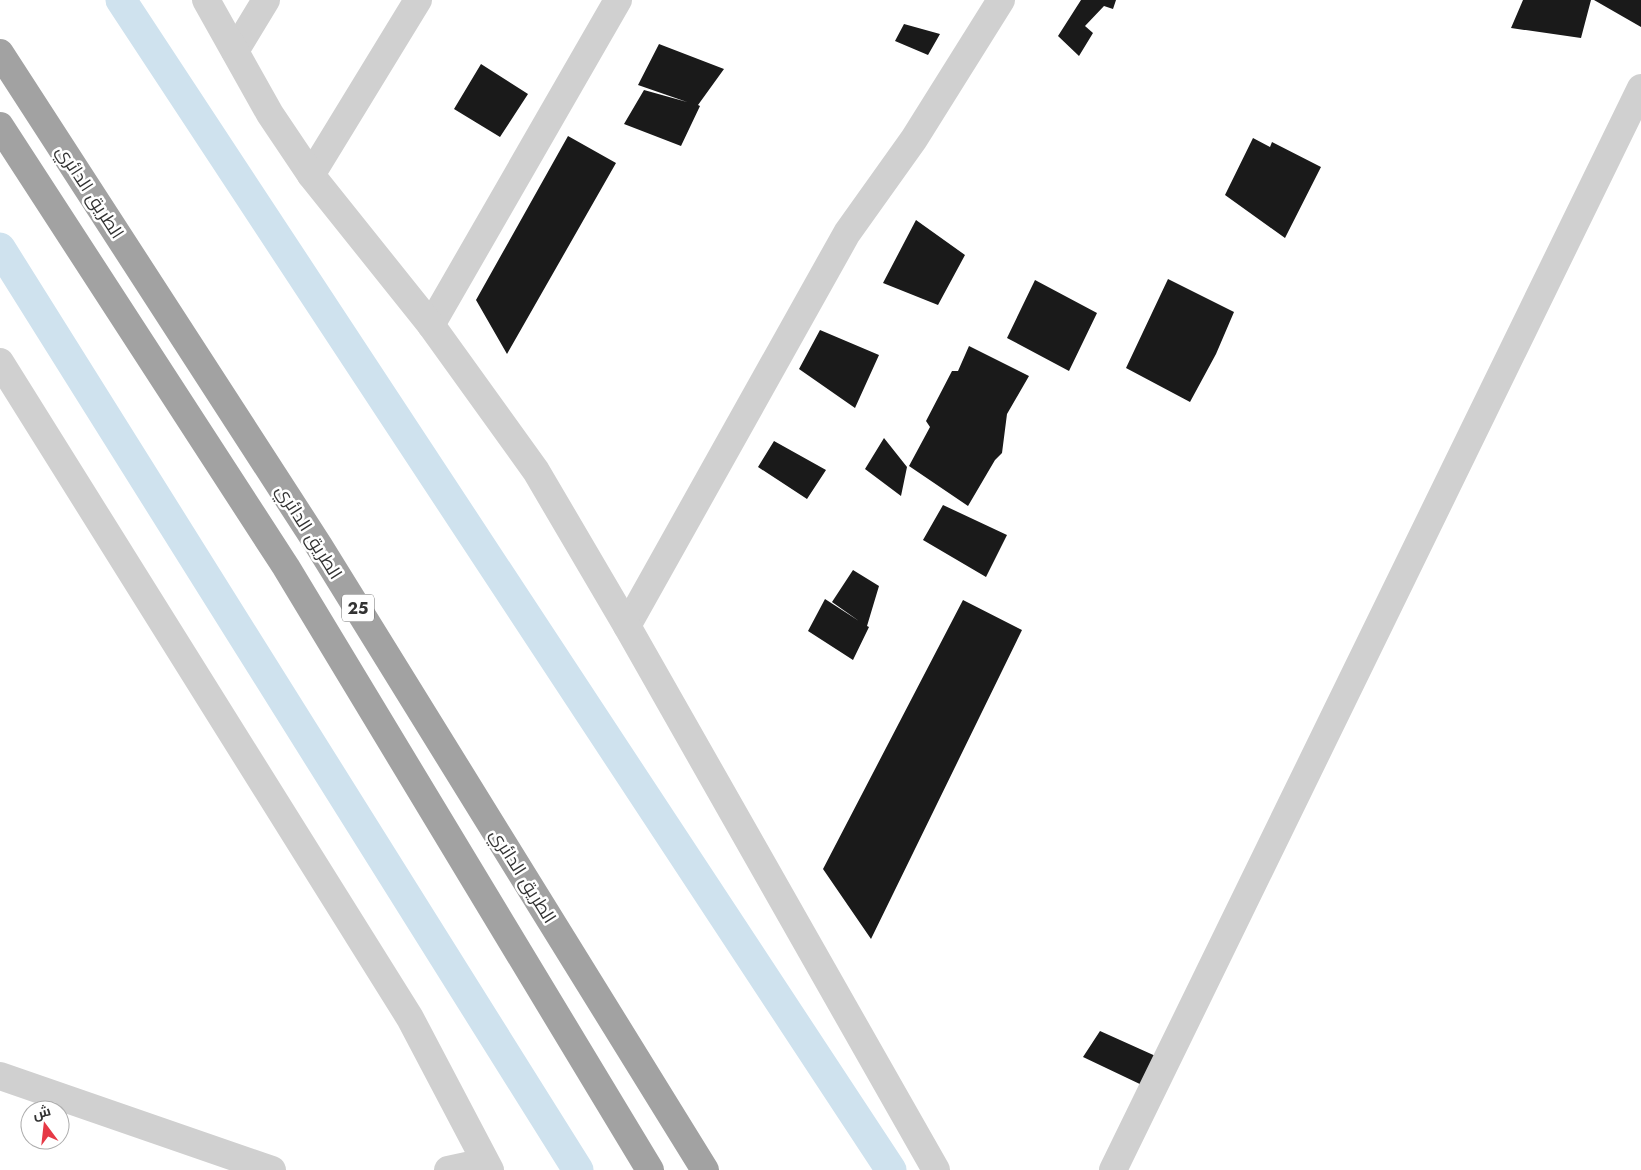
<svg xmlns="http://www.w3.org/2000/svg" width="1641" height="1170" font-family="Jost,Cairo,sans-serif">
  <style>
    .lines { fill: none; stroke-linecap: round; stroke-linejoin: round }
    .canal { stroke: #cfe2ee; stroke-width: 31 }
    .building { fill: #1a1a1a }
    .minor { stroke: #d0d0d0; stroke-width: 28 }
    .tertiary { stroke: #d0d0d0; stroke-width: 28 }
    .trunk { stroke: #a2a2a2; stroke-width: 28 }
    .labels { text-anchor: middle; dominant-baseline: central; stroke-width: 5; stroke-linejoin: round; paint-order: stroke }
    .shield { fill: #fff; stroke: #707070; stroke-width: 1 }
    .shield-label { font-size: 16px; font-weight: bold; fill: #333 }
    .street-label { font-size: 18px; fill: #333; stroke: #fff }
  </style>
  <rect width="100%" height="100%" fill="#fff"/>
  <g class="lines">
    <path class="canal" d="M121 0 891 1170
      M0 248 578 1170"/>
  </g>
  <path class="building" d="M1081 0H1116L1113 9 1104 6 1085 26 1093 33 1079 56 1058 36Z
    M1523 0H1591L1581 38 1511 28Z
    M1594 0H1641V27Z
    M904 24 940 34 928 55 895 41Z
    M659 44 724 69 698 105 700 106 681 146 624 124 644 90 687 102 638 85Z
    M481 64 528 94 500 137 454 109Z
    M568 136 616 163 507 354 476 300Z
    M1253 138 1270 147 1272 142 1321 167 1285 238 1225 195Z
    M916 220 965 255 938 305 883 283Z
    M1168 279 1234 312 1216 354 1190 402 1126 368Z
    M1035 280 1097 313 1069 371 1007 338Z
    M820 330 879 355 855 408 799 369Z
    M969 346 1029 376 1007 414 1002 453 995 460 968 506 909 466 930 427 926 421 952 371H958Z
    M884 438 907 467 901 496 865 469Z
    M774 441 826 470 807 499 758 467Z
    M943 505 1007 535 986 577 923 540Z
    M853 570 879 586 867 626 869 627 853 660 808 631 825 599 859 621 832 602Z
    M963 600 1022 630 871 939 823 869Z
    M1100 1031 1160 1058 1144 1086 1083 1057Z"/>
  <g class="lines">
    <path class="minor" d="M235 51 266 0
      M311 175 418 0
      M431 325 618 0
      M0 362 410 1018 490 1170
      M627 626 847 233 914 139 1001 0
      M0 1076 272 1170
      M448 1170 485 1162"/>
    <path class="tertiary" d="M206 0 270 114 311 175 431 325 536 471 627 626 936 1170
      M1113 1170 1641 88"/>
    <path class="trunk" d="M0 53 319 546 705 1170
      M0 126 286 567 650 1170"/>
  </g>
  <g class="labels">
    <rect class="shield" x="342" y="594.5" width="32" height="27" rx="4"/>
    <g class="shield-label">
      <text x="358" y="608">25</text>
    </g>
    <g class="street-label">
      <text transform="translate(90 192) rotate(57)">الطريق الدائري</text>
      <text transform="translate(309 532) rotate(58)">الطريق الدائري</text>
      <text transform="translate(523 876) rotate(58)">الطريق الدائري</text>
    </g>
  </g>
  <g transform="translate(45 1125) rotate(345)"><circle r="24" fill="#ffffff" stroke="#adadad"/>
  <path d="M0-4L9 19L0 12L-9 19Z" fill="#e63946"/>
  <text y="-8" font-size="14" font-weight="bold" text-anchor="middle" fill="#333333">ش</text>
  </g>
</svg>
